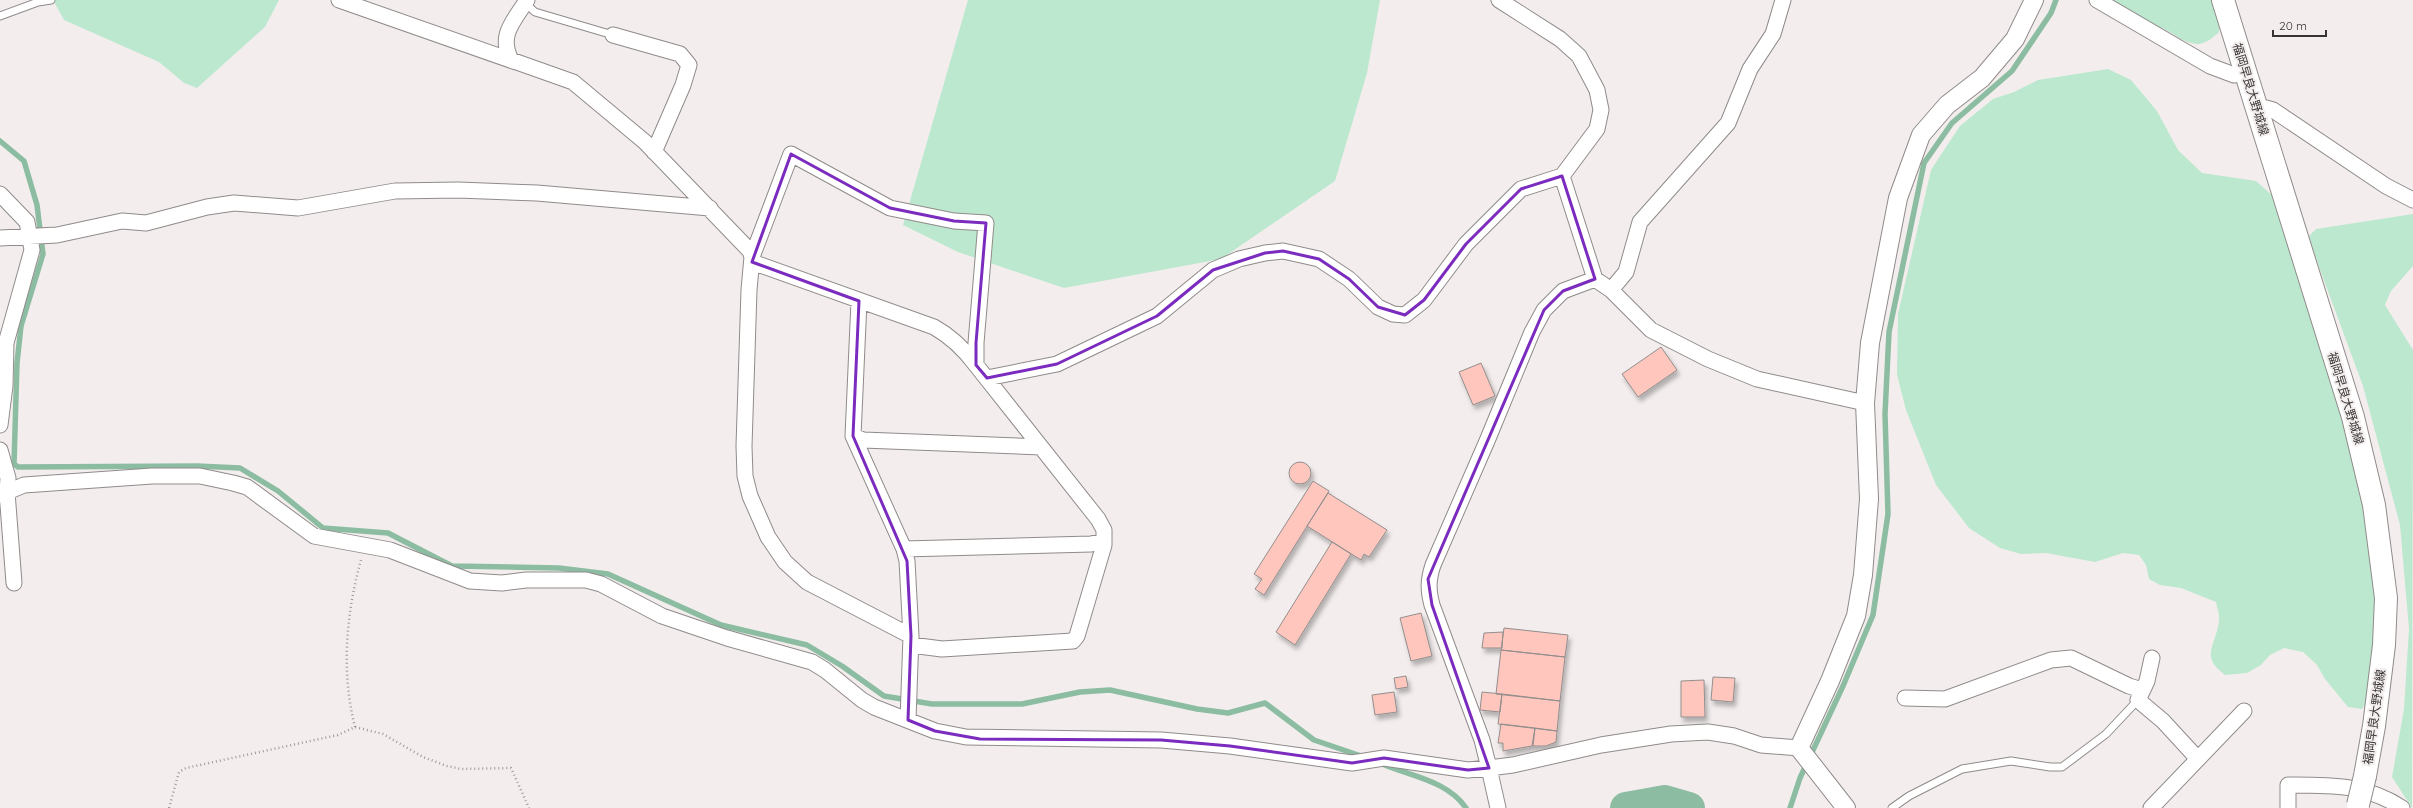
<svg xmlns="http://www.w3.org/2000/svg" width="2413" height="808" font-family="Quicksand,'Noto Sans JP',sans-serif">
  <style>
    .green { fill: #bce8cf }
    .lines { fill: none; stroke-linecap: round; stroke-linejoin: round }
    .stream { stroke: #8cbda2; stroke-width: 5.5 }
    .river { stroke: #8cbda2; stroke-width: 32 }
    .building { fill: #fec6bd; stroke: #928e8d; filter: url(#shadow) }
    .service-casing { stroke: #908b8a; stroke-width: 9 }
    .minor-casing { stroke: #908b8a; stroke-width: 17 }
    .tertiary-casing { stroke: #908b8a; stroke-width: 20 }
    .primary-casing { stroke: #908b8a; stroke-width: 24 }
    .path { stroke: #9e9b9a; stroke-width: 2.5; stroke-dasharray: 1 3; stroke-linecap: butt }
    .service { stroke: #fff; stroke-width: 7 }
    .minor { stroke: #fff; stroke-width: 15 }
    .tertiary { stroke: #fff; stroke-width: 18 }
    .primary { stroke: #fff; stroke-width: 22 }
    .primary-bridge-casing { stroke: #908b8a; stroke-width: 24; stroke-linecap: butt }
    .primary-bridge { stroke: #fff; stroke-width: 22 }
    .marked { fill: none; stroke: #7b2cbf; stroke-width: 3; stroke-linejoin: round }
    .labels { text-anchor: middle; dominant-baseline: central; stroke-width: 4; stroke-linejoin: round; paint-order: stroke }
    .street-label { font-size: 12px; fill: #363434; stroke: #f3eeed }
  </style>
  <defs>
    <filter id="shadow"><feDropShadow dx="2.5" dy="4.5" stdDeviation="2" flood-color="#0004"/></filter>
  </defs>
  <rect width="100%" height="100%" fill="#f3eeed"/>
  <path class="green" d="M53 0H279L265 27 197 88 184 83 159 62 64 20Z
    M968 0H1380L1367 73 1335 181 1221 259 1064 288 958 252 903 225Z
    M2092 0H2213L2219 23V32C2214 37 2205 44 2198 44 2185 44 2175 34 2164 29 2145 21 2099 24 2092 0Z
    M2108 69 2131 80 2157 111 2178 150 2202 173 2256 181 2273 196 2344 416 2371 521 2378 599 2370 697 2362 709 2348 707 2325 679 2317 665 2303 652 2284 648 2270 655 2261 665 2247 673 2225 675C2199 656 2216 646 2219 621 2220 615 2217 608 2216 602L2181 588 2160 585 2149 579 2146 565 2139 555 2123 553 2095 562 2046 553 2021 554 2000 548 1969 528 1936 485 1906 410 1897 375 1898 314 1931 170 1946 147 1960 126 1993 99 2014 92 2038 80Z
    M2413 214V266L2391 291 2385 305 2413 350 2412 808 2392 777 2404 709 2409 629 2400 525 2363 386 2308 237 2316 229Z"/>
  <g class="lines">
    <path class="stream" d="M0 141 24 161 37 205 43 254 21 326 17 363 14 464 18 467 197 466 240 468 278 491 323 528 388 533 452 566 559 568 608 574 721 625 807 645 842 666 884 696 932 704H1022L1080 692 1110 690 1197 709 1228 713 1265 703 1314 740 1364 757
      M1380 763C1409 776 1447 780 1466 808
      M1790 808 1800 778 1843 686 1873 615 1888 514 1885 414 1889 332 1924 163 1952 123 2012 71 2051 13 2056 0"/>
    <path class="river" d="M1626 808 1665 801 1689 808"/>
  </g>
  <path class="building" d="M1661 347 1677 370 1638 397 1622 374Z
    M1481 363 1495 396 1473 405 1459 372Z
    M1289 473a11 11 0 1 1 22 0a11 11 0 1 1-22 0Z
    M1313 481 1329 491 1264 595 1255 589 1262 579 1254 574Z
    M1328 493 1387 530 1369 557 1364 554 1361 560 1307 526Z
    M1332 542 1351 554 1295 645 1276 632Z
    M1421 613 1432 656 1411 661 1400 618Z
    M1504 628 1568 635 1565 657 1501 650Z
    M1503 632 1502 648H1482L1484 633Z
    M1501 650 1565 657 1560 701 1496 694Z
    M1406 676 1408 687 1396 689 1394 678Z
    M1713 677 1735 678 1733 702 1711 700Z
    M1704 680 1705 717H1681V681Z
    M1394 692 1397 712 1375 715 1372 695Z
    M1482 692 1502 694 1500 712 1480 710Z
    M1502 694 1560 701 1557 731 1498 724Z
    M1501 724 1535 728 1532 746 1503 751V743H1498Z
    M1535 728 1557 731 1556 742 1546 746H1533Z"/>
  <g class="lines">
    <defs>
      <path id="service" d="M525 3 535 12 613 35
        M0 16 38 2 51 0
        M1892 808 1909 796 1962 769 2011 761 2050 767H2062L2106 734 2138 700"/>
      <path id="minor" d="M339 0 516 62
        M527 0C514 21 498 35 511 60L573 82 645 142 750 251 752 257 749 290 744 446 745 476 750 496 768 537 785 562 807 582 911 636 908 720
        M2097 0 2210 66 2234 75 2246 72
        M613 35 680 54 689 65 683 85 654 152
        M2258 110 2266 108 2273 110 2386 186 2413 200
        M1562 176 1595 279 1611 290 1651 330 1708 359 1757 379 1865 403
        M0 194 27 222 32 250 6 343 5 386 0 425
        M0 238 57 235 122 221 146 223 207 207 234 203 298 208 395 191 458 190 537 193 710 208
        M752 257 791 154 890 208 954 221 986 223 976 343V365
        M752 262 934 327C952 337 964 349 976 365L1098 519 1104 530V545L1077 636 1073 641 942 649 911 645
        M1595 279 1563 291 1544 310 1532 332 1487 441 1433 565C1428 580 1428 590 1432 605L1482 740 1489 768 1513 765 1601 745 1671 734 1708 732 1734 736 1761 745 1799 748
        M1611 290 1626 272 1640 222 1728 123 1750 69 1773 34 1783 0
        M859 301 853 436 904 549 907 561 911 636
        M987 378 1057 364 1157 316 1213 270 1239 259 1265 253 1283 251 1319 259 1349 279 1378 307 1393 314 1405 315 1424 300 1466 244 1521 189 1562 176 1597 129 1601 110 1597 90 1579 56 1560 39 1499 0
        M853 436 863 440 1041 447
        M0 450 8 478 7 492 14 583
        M0 495 24 485 152 476H200L233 483 247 487 314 536 390 550 470 581 502 583 526 580H586L601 584 662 616 727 638 812 662 825 670 862 700 874 707 935 731 966 737 1161 740 1230 746 1352 763 1384 758 1468 770 1489 768 1498 808
        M904 549 1091 544 1104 541
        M2152 658 2147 681 2138 700 2163 721 2198 759
        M1905 698 1945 699 2051 660 2071 658 2129 686 2142 690
        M2151 808 2244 711
        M2288 808V785C2329 785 2367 784 2402 808"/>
      <path id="tertiary" d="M1846 808 1799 748 1830 681 1856 616 1863 575 1869 499 1865 403 1870 343 1898 198 1921 135 1947 105 1982 78 2015 39 2034 0"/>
      <path id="primary" d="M2223 0 2353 417 2374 505 2386 598 2384 645 2374 726 2365 776"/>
    </defs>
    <use href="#service" class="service-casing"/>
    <use href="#minor" class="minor-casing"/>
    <use href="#tertiary" class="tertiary-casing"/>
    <use href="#primary" class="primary-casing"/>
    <path class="path" d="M355 727C341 672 346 614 361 560
      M169 808 179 772 186 768 338 735 355 727 383 734 423 757 447 766 461 769 511 768 529 808"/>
    <use href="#service" class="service"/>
    <use href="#minor" class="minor"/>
    <use href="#tertiary" class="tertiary"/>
    <use href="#primary" class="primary"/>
    <defs>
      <path id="primary-bridge" d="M2358 805 2365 776"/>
    </defs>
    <use href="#primary-bridge" class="primary-bridge-casing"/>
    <use href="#primary-bridge" class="primary-bridge"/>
  </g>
  <path class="marked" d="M791 154 890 208 954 221 986 223 976 343V365L987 378 1057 364 1157 316 1213 270 1265 253 1283 251 1319 259 1349 279 1378 307 1405 315 1424 300 1466 244 1521 189 1562 176 1595 279 1563 291 1544 310 1428 579 1432 605 1489 768 1468 770 1384 758 1352 763 1230 746 1161 740 980 739 935 731 908 720 911 636 907 561 853 436 859 301 752 262Z"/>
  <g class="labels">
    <g class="street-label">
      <text transform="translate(2251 89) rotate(73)">福岡早良大野城線</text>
      <text transform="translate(2346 398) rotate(73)">福岡早良大野城線</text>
      <text transform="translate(2374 717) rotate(-82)">福岡早良大野城線</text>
    </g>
  </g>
  <path d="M2273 30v6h53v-6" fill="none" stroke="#363434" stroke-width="2"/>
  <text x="2279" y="30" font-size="12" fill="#363434" stroke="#f3eeed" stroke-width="3" paint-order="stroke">20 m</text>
</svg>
